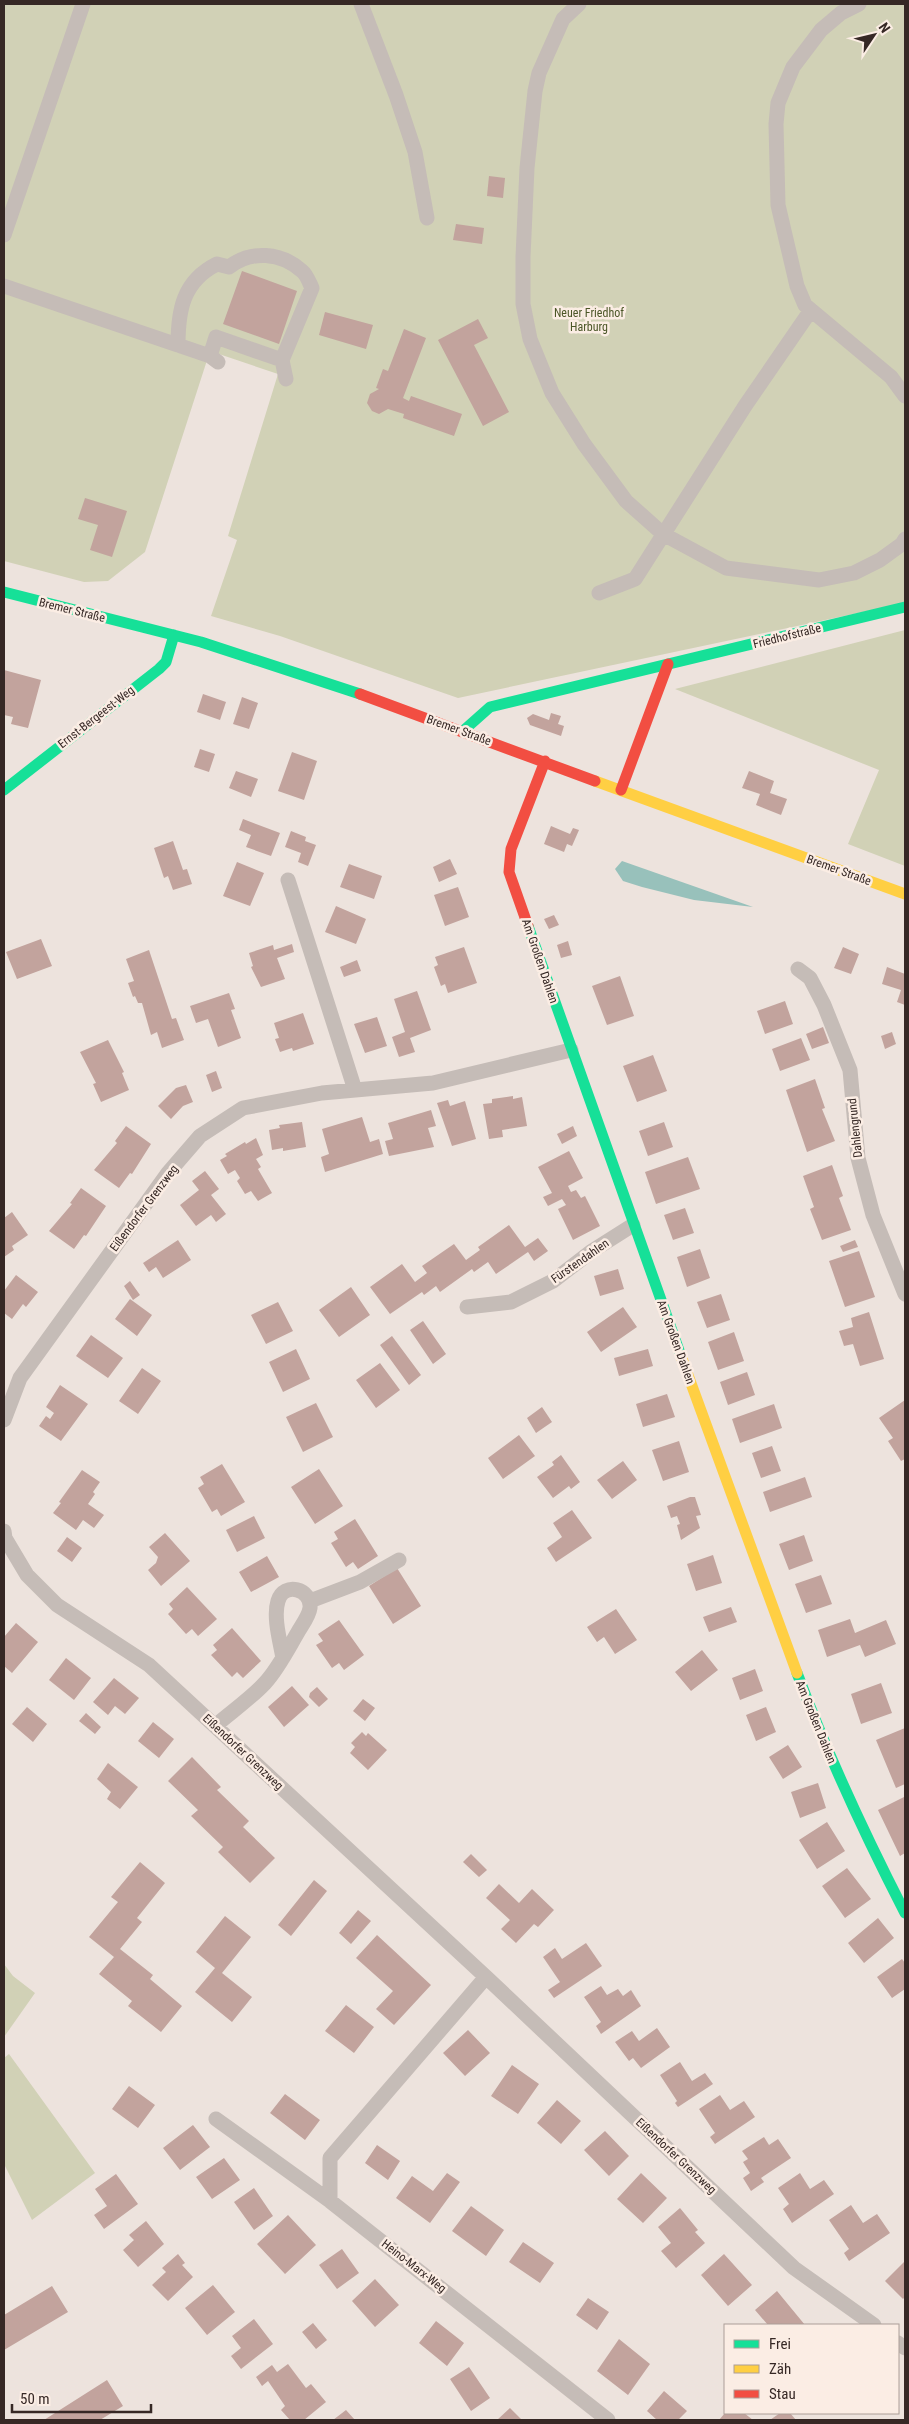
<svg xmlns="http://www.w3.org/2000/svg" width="909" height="2424" font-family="'Roboto Condensed',sans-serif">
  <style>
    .green { fill: #d1d1b6 }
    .water { fill: #98c1bb }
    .building { fill: #c2a39d }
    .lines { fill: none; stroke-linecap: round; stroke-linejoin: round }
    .street { stroke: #c5bcb7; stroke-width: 15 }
    .fast { stroke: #16e098; stroke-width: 11 }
    .slow { stroke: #ffcf43; stroke-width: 11 }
    .jam { stroke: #f24e42; stroke-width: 11 }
    .labels { text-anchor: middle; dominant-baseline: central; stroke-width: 5; stroke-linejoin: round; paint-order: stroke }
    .park-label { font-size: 12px; fill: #4b5627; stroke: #fbede4 }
    .street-label { font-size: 12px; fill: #362825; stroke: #fbede4 }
  </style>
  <rect width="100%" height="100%" fill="#ede3dd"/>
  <path class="green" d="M4 4H905V603L458 698 280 636 211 616 237 540 228 536 278 374 210 351 145 552 108 581 84 582 4 561Z
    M905 630V866L848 844 879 770 675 689Z
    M4 1964 13 1976 35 1993 4 2037Z
    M9 2054 95 2173 32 2220 4 2164V2058Z"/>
  <path class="water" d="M622 861 753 907 694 900 642 887 623 881 615 869Z"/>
  <path class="building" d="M489 176 505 178 503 198 487 196Z
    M456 224 484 228 482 244 453 240Z
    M242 271 297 291 279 344 223 324Z
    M325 312 373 325 366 349 319 335Z
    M478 319 488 338 474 345 509 412 483 426 438 340Z
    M404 329 426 338 403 398 409 401 411 396 462 414 454 436 403 418 404 414 388 409 379 414 372 411 367 403 370 394 379 389 376 388 383 369 388 371Z
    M85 498 127 511 112 557 90 550 98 525 78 519Z
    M4 670 41 680 28 728 11 724 13 717 4 715Z
    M203 694 226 702 220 720 197 712Z
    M242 697 258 703 249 729 233 724Z
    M551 713 561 716 558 724 564 726 561 736 530 725 527 718 533 714 549 720Z
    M200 749 215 754 209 772 194 767Z
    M292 752 317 761 304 800 278 791Z
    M236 771 258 779 251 797 229 788Z
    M749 771 774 781 770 793 787 799 781 815 756 805 760 794 742 788Z
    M243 819 280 833 271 856 246 847 251 835 239 830Z
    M551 826 570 834 573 828 579 830 572 846 567 844 564 852 544 844Z
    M291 831 306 837 305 841 316 845 308 866 298 862 301 853 285 847Z
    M173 841 183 870 187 869 192 884 173 890 168 876 164 878 154 848Z
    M450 859 457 874 439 882 433 867Z
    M237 862 264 873 250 906 223 896Z
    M349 864 382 876 374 899 340 887Z
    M458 887 469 917 445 926 434 895Z
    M336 906 366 919 356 944 325 932Z
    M554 915 559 925 549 929 544 919Z
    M41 939 52 966 17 979 6 952Z
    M568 941 572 955 561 958 557 945Z
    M292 944 294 952 277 958 285 979 261 987 251 967 253 966 249 953 273 945 274 950Z
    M464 947 477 983 448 993 445 984 441 986 434 967 438 965 435 957Z
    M843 947 859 954 851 974 834 968Z
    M149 950 172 1019 176 1018 184 1040 162 1048 157 1032 151 1035 142 1003H138L135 996 133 997 128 983 134 981 126 959Z
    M357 960 361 971 344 977 340 967Z
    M887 967 905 974V1005L897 1002 901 990 882 984Z
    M620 976 634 1016 607 1025 592 986Z
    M417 991 431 1030 410 1038 415 1052 399 1057 392 1037 405 1032 394 999Z
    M229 993 235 1009 231 1010 241 1038 218 1047 208 1019 196 1023 190 1006Z
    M785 1001 793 1024 765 1034 757 1011Z
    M303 1013 314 1044 293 1051 292 1048 280 1052 275 1039 279 1038 274 1023Z
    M377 1017 387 1046 365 1053 354 1024Z
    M823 1027 829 1043 812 1049 806 1034Z
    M892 1032 896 1044 885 1049 881 1036Z
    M801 1038 810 1060 780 1071 772 1049Z
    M108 1040 124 1072 122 1073 129 1090 101 1102 93 1084 96 1083 80 1052Z
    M653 1055 667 1091 637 1102 623 1066Z
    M216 1071 222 1088 212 1092 206 1075Z
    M815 1079 825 1108 822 1109 835 1141 807 1152 786 1090Z
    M186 1085 193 1102 183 1106 171 1119 158 1106 176 1088Z
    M513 1096V1099L522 1097 527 1126 502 1130 503 1137 489 1139 483 1104 492 1103V1099Z
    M448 1100 450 1106 465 1101 476 1139 452 1146 437 1103Z
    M431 1110 436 1126 428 1128 434 1147 389 1156 385 1141 393 1139 388 1123Z
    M362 1117 370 1142 379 1139 383 1154 325 1172 321 1157 329 1154 322 1129Z
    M302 1122 306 1147 283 1151V1148L272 1150 269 1130 280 1128 279 1125Z
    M664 1122 673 1147 648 1156 639 1131Z
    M126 1126 151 1144 132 1174 130 1173 119 1188 94 1170 117 1143 115 1141Z
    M573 1126 577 1136 562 1144 557 1134Z
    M256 1138 263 1155 256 1159 261 1167 258 1169 272 1193 258 1201 251 1191 245 1194 237 1181 240 1178 235 1170 228 1174 220 1160 227 1156 225 1154 245 1142 246 1144Z
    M569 1151 583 1178 568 1186 571 1192 576 1190 581 1198 585 1196 600 1226 573 1240 558 1209 566 1205 562 1199 548 1206 543 1197 552 1193 538 1167Z
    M688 1157 700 1189 656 1204 645 1172Z
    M832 1165 843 1196 839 1198 851 1230 822 1240 810 1209 814 1207 803 1176Z
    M205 1171 219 1189 211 1195 226 1214 216 1222 211 1215 196 1226 180 1205 199 1190 192 1181Z
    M81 1188 106 1206 86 1236 84 1235 74 1249 49 1231 72 1204 70 1203Z
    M685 1208 694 1233 673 1240 664 1215Z
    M12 1212 28 1235 12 1246 14 1250 4 1257V1218Z
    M509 1225 525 1247 538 1238 548 1251 534 1261 528 1252 496 1274 488 1262 474 1272 472 1269 440 1292 436 1286 424 1295 422 1292 390 1314 370 1287 402 1264 415 1282 427 1273 422 1266 454 1244 466 1260 480 1250 478 1247Z
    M178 1240 191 1260 163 1278 156 1267 149 1272 143 1263Z
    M855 1240 858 1247 843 1252 840 1246Z
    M700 1249 710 1278 687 1287 677 1257Z
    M859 1251 875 1297 845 1307 829 1261Z
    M618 1269 624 1289 600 1296 594 1276Z
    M16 1275 38 1292 26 1307 23 1304 12 1319 4 1313V1291Z
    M130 1281 140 1295 133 1300 124 1286Z
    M351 1287 370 1315 339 1337 319 1310Z
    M721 1294 730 1320 707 1328 697 1302Z
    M130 1299 152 1315 137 1336 115 1319Z
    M278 1302 293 1331 266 1344 251 1315Z
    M623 1307 637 1327 601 1352 587 1332Z
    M869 1312 884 1359 860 1366 853 1344 844 1346 839 1331 853 1327 851 1318Z
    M423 1321 446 1354 433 1364 410 1330Z
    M734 1332 744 1361 718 1370 708 1342Z
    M91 1335 123 1358 108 1378 76 1356Z
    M392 1336 421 1375 409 1385 380 1345Z
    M296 1349 310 1379 283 1392 269 1362Z
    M648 1349 653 1366 619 1376 614 1358Z
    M380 1363 400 1390 376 1408 356 1380Z
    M142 1368 161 1381 138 1414 119 1401Z
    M747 1372 755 1395 728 1405 720 1382Z
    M60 1385 88 1404 61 1441 39 1426 46 1416 50 1419 54 1413 46 1407Z
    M667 1394 675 1417 643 1427 636 1404Z
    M905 1400V1459L901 1461 888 1441 893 1438 879 1418Z
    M316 1403 333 1437 303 1452 286 1417Z
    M774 1404 782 1428 740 1443 732 1419Z
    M542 1407 552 1422 536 1433 527 1418Z
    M519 1435 535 1456 503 1479 488 1458Z
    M679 1441 689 1472 663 1481 652 1450Z
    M772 1446 781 1471 761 1478 752 1453Z
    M561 1455 580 1482 571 1489 569 1486 553 1498 537 1477 554 1465 552 1462Z
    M623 1461 637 1480 612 1499 597 1480Z
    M222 1464 245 1502 221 1516 217 1509 212 1512 198 1488 204 1484 200 1477Z
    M319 1469 343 1506 315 1524 291 1487Z
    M82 1470 100 1482 93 1492 95 1494 88 1504 104 1515 94 1528 83 1520 76 1530 53 1513 61 1503 59 1502Z
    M805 1477 812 1497 770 1512 763 1492Z
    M690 1497H695L701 1515 696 1516 700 1528 681 1540 677 1525 680 1524 677 1516 671 1518 667 1506Z
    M572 1510 592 1538 556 1562 547 1548 562 1537 553 1523Z
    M254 1516 265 1538 237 1552 226 1530Z
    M355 1519 378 1556 358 1569 353 1562 346 1567 331 1543 338 1539 334 1532Z
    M165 1533 190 1561 161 1586 148 1570 156 1563 158 1557 149 1547Z
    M804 1535 813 1561 789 1570 779 1544Z
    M67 1537 82 1548 72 1562 57 1551Z
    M713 1555 722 1583 696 1591 687 1564Z
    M267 1556 279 1577 251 1592 239 1572Z
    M397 1568 421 1606 393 1624 369 1586Z
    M821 1575 832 1604 806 1613 795 1584Z
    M187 1587 217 1619 198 1636 192 1629 186 1634 168 1614 173 1609 169 1604Z
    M731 1607 737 1622 709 1632 703 1617Z
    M616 1609 637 1640 615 1654 604 1637 597 1642 587 1627Z
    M850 1619 855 1633 886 1620 896 1644 865 1657 860 1645 827 1657 818 1630Z
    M339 1620 364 1655 344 1670 339 1663 332 1668 316 1645 323 1641 318 1634Z
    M16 1623 38 1642 12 1673 4 1666V1637Z
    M232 1628 261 1661 243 1678 237 1672 232 1677 211 1655 217 1650 213 1645Z
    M702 1650 718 1670 691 1691 675 1672Z
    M66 1658 91 1678 74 1700 49 1680Z
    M755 1669 763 1691 740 1700 732 1678Z
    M114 1678 139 1698 125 1714 115 1706 108 1715 93 1702Z
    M881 1683 892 1713 861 1724 851 1694Z
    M292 1686 309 1705 284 1727 268 1707Z
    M317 1687 328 1699 319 1707 309 1697 310 1693Z
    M363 1699 375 1708 365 1721 353 1711Z
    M27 1707 47 1724 33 1742 12 1724Z
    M766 1707 776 1732 756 1741 746 1715Z
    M86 1713 101 1727 95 1734 79 1721Z
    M153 1722 174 1739 159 1758 138 1741Z
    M905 1728V1784L896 1788 876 1740Z
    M362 1732 366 1736 368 1733 387 1750 368 1770 350 1753 355 1747 351 1743Z
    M788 1745 802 1767 783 1779 769 1757Z
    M192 1757 221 1787 217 1790 249 1821 243 1827 275 1858 250 1883 218 1852 223 1847 191 1816 198 1810 168 1781Z
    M108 1763 138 1787 120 1809 107 1799 111 1792 97 1779Z
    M818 1783 826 1808 800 1818 791 1792Z
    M904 1797 905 1853 900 1856 878 1810Z
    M827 1822 845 1851 817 1869 799 1840Z
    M471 1854 487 1870 479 1877 463 1862Z
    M140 1862 165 1883 137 1918 142 1922 120 1949 153 1975 150 1979 182 2006 161 2032 128 2006 132 2001 99 1974 114 1957 89 1937 118 1902 111 1897Z
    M847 1868 871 1899 845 1918 822 1886Z
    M314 1880 327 1891 291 1936 278 1925Z
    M499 1884 519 1903 532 1889 554 1910 538 1927 534 1924 516 1943 501 1929 510 1920 486 1898Z
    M358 1910 371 1921 351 1944 339 1933Z
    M225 1916 251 1937 222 1973 252 1997 232 2022 195 1992 215 1968 196 1952Z
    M878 1918 894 1938 864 1963 848 1943Z
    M377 1935 431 1985 394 2025 376 2009 393 1991 356 1958Z
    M586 1943 602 1966 554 1998 548 1990 560 1982 543 1957 555 1948 562 1959Z
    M902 1959 905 1963V1989L892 1998 877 1977Z
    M601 1986 607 1995 618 1989 623 1996 631 1990 641 2006 601 2034 596 2026 601 2022 584 1997Z
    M346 2005 374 2027 354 2053 325 2031Z
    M657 2028 670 2047 641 2068 633 2058 629 2061 615 2042 632 2031 639 2041Z
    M468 2030 490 2053 465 2076 443 2053Z
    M680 2062 692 2081 705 2073 713 2084 678 2107 675 2103 677 2101 660 2075Z
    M512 2065 539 2084 518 2114 491 2096Z
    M129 2086 155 2105 138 2128 112 2109Z
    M285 2094 320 2120 305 2140 270 2113Z
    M720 2095 730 2110 744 2101 755 2117 715 2144 710 2137 715 2133 699 2109Z
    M557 2100 581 2121 561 2144 537 2123Z
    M193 2125 210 2147 180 2170 163 2148Z
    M605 2131 629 2156 609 2176 584 2150Z
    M764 2137 769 2145 778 2139 791 2158 761 2178 764 2182 751 2191 743 2178 750 2173 743 2162 748 2159 742 2151Z
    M377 2145 400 2161 388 2180 365 2163Z
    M224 2158 240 2180 212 2199 196 2177Z
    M447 2173 460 2182 430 2223 396 2198 412 2176 433 2191Z
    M641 2173 667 2198 643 2223 617 2199Z
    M800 2173 810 2189 824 2180 834 2194 792 2223 783 2209 789 2204 778 2188Z
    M116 2174 138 2204 104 2229 94 2215 107 2206 95 2189Z
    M254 2188 273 2216 254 2230 234 2202Z
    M851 2205 863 2223 877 2214 890 2233 849 2261 844 2253 849 2249 829 2220Z
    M471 2206 504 2230 486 2256 452 2231Z
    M680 2208 698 2230 695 2232 705 2243 676 2268 661 2251 671 2243 658 2227Z
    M288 2215 316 2245 285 2274 257 2244Z
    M146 2221 164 2244 138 2267 123 2250 134 2240 129 2235Z
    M523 2242 554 2263 540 2283 509 2262Z
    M342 2249 359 2273 337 2289 319 2265Z
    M178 2254 185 2263 182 2265 193 2277 168 2301 152 2285 166 2272 162 2268Z
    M724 2254 752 2285 728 2306 701 2275Z
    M905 2261V2297L903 2299 885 2281Z
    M375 2279 399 2305 375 2327 352 2301Z
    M213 2285 235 2312 207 2335 185 2308Z
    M52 2286 68 2312 4 2350V2315Z
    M777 2291 805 2325H768L755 2310Z
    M588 2298 609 2312 597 2330 576 2315Z
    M254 2319 273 2344 241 2369 231 2356 241 2348 232 2336Z
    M436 2321 464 2343 447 2366 419 2343Z
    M313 2323 327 2340 316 2349 302 2332Z
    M619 2339 650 2364 628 2395 597 2371Z
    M288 2364 306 2388 311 2384 326 2402 304 2420H290L281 2410 285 2406 268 2381 262 2386 256 2377 272 2365 277 2372Z
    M469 2367 490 2398 471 2411 450 2379Z
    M107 2380 123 2406 100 2420H44Z
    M664 2391 687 2411 678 2420H657L647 2411Z
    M510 2408 522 2420H497Z
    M346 2410 355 2420H333Z
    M725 2413H744L753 2420H719Z
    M780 2413H790L796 2420H770Z"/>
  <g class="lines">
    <path class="street" d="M361 4 396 95 415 152 427 218
      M579 4 563 19 539 73 535 91 527 168 523 257V304L530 339 552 393 584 444 626 501 663 534 726 568 819 580 854 573 880 560 902 544 905 539
      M859 4 841 13 821 30 793 67 778 103 776 124 778 205 797 286 805 305 891 377 905 396
      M4 235 83 4
      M4 286 210 356 218 362
      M178 345C178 310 183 281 217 264L229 267C251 250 281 252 302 271 307 275 309 282 312 288L282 360
      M210 356 216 337 282 360 286 379
      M599 593 635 579 745 406 811 310
      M288 880 355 1090
      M798 969 810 978 824 1005 850 1070 858 1158 873 1215 905 1294
      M467 1307 511 1302 553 1281 592 1251 633 1225
      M4 1420 20 1378 168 1173 200 1136 243 1108 322 1093 433 1083 571 1050
      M4 1531 5 1538 27 1575 57 1605 149 1665 486 1977 794 2268 874 2325
      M310 1601 360 1582 399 1560
      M215 1726C231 1712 250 1699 265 1683 278 1669 288 1649 298 1632 302 1625 309 1616 310 1608 312 1589 284 1581 278 1601 273 1617 280 1641 283 1658
      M216 2119 330 2201 608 2420
      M330 2201V2158L486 1977
      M898 2343 905 2348"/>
    <path class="fast" d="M4 592 201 642 360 694
      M463 731 490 707 905 607
      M4 790 159 669 166 662 174 635
      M528 926 681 1356
      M797 1673C828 1756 865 1835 905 1913"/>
    <path class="slow" d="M595 781 905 894
      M681 1356 797 1673"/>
    <path class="jam" d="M360 694 595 781
      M621 790 668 664
      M528 926 509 872 511 849 545 761"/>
  </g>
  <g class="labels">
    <g class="park-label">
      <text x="589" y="313">Neuer Friedhof<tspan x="589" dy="14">Harburg</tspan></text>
    </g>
    <g class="street-label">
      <text transform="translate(72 610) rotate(14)">Bremer Straße</text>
      <text transform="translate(787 636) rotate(-14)">Friedhofstraße</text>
      <text transform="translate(96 717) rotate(-38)">Ernst-Bergeest-Weg</text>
      <text transform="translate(459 730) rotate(20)">Bremer Straße</text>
      <text transform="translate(839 870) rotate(20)">Bremer Straße</text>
      <text transform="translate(540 961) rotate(71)">Am Großen Dahlen</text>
      <text transform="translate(855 1128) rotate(-96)">Dahlengrund</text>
      <text transform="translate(144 1208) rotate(-53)">Eißendorfer Grenzweg</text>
      <text transform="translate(580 1261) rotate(-35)">Fürstendahlen</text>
      <text transform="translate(676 1342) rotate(70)">Am Großen Dahlen</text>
      <text transform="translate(816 1722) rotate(68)">Am Großen Dahlen</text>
      <text transform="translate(243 1752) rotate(43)">Eißendorfer Grenzweg</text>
      <text transform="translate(676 2156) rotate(43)">Eißendorfer Grenzweg</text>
      <text transform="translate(414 2266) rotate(38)">Heino-Marx-Weg</text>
    </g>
  </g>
  <rect width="909" height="2424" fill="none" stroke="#362825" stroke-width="10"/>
  <rect x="724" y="2324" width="175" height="90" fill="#fbede4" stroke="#ac9e98"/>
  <rect x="734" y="2340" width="25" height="8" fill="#16e098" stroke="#ac9e98"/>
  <text x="769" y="2349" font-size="15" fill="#362825">Frei</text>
  <rect x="734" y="2365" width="25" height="8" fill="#ffcf43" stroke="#ac9e98"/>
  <text x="769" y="2374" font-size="15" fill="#362825">Zäh</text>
  <rect x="734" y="2390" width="25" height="8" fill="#f24e42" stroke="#ac9e98"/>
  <text x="769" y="2399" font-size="15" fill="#362825">Stau</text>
  <g transform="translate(874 35) rotate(55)" stroke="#fbede4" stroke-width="4" paint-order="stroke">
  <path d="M0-4L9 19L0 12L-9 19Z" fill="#362825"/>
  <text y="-8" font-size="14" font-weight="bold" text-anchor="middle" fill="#362825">N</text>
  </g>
  <path d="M12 2404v8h139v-8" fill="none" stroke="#362825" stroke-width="2.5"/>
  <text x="20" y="2404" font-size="15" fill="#362825" stroke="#fbede4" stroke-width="4" paint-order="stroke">50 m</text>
</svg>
